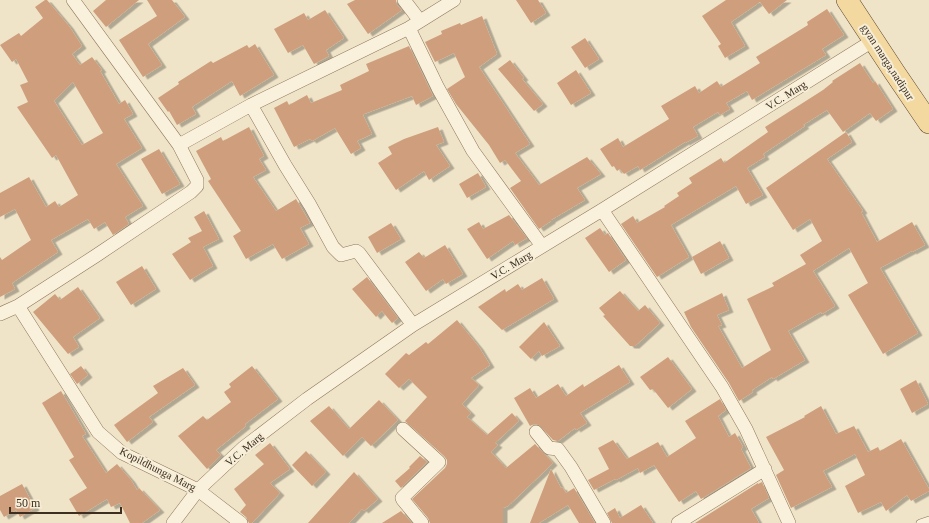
<svg xmlns="http://www.w3.org/2000/svg" width="929" height="523" font-family="Georgia,serif">
  <style>
    .building { fill: #cf9f7d; fill-rule: evenodd; filter: url(#shadow) }
    .lines { fill: none; stroke-linecap: round; stroke-linejoin: round }
    .lane-casing { stroke: #8d765c; stroke-width: 8 }
    .street-casing { stroke: #8d765c; stroke-width: 14 }
    .primary-casing { stroke: #5b4430; stroke-width: 22 }
    .lane { stroke: #faf1dc; stroke-width: 7 }
    .street { stroke: #faf1dc; stroke-width: 13 }
    .primary { stroke: #f3d9a0; stroke-width: 21 }
    .labels { text-anchor: middle; dominant-baseline: central; stroke-width: 4; stroke-linejoin: round; paint-order: stroke }
    .street-label { font-size: 11px; fill: #3d2e20; stroke: #f7eed8 }
  </style>
  <defs>
    <filter id="shadow"><feDropShadow dx="4.5" dy="2.5" stdDeviation="0" flood-color="#0004"/></filter>
  </defs>
  <rect width="100%" height="100%" fill="#f0e4c8"/>
  <path class="building" d="M45 0H47L69 26 82 46 72 54 80 65 92 57 102 70 100 71 119 104 125 100 133 114 124 119 142 148 116 164 143 206 125 217 129 224 113 235 105 222 94 229 88 219 51 240 58 252 12 283 15 289 0 297V257L2 260 31 240 15 209 0 217V193L29 177 46 207 55 201 59 207 78 195 56 155 52 158 17 107 28 102 20 85 28 82 16 59 12 62 0 45 19 33 21 36 43 18 35 7ZM73 82 103 133 82 145 54 101Z
    M106 0H139L106 27 93 11Z
    M147 0H172L185 17 148 44 162 65 143 77 119 40 157 16Z
    M355 0H396L397 5 402 10 368 34 347 4Z
    M516 0H538L546 13 531 23Z
    M726 0H787L769 14 760 2 731 22 745 46 725 58 718 46 721 44 702 16Z
    M827 9 844 35 822 49 826 55 752 100 747 91 726 103 730 109 720 115 718 112 693 127 698 136 685 143V142L640 170 638 166 624 174 620 169 617 171 614 166 612 167 600 149 618 138 623 147 669 119 661 106 695 86 699 93 717 81 721 87 760 63 756 57 808 25 807 22Z
    M325 10 344 38 326 50 329 56 314 64 303 45 288 53 274 29 304 13 308 20Z
    M482 16 497 54 479 67 530 144 515 153 539 185 587 157 601 174 577 188 585 200 551 220V221L539 229 510 188 521 181 505 160 500 163 489 145 456 104 447 89 465 77 454 53 435 62 425 42 442 34 441 31 460 23 461 25Z
    M585 38 599 59 585 68 571 47Z
    M255 44 274 75 240 96 232 81 192 107 196 114 177 125 169 111 168 112 158 98 179 84 178 82 211 61 213 63 247 45 249 48Z
    M409 46 433 96 416 105 412 96 364 114 363 115 372 134 357 141 361 148 351 154 335 128 312 141 310 139 294 147 274 108 287 101 289 105 307 95 311 103 342 90 340 85 369 71 366 64Z
    M510 60 524 78 522 79 543 104 534 111 498 69Z
    M860 63 873 83 875 81 893 109 876 121 870 113 843 132 827 110 803 125 805 126 763 154 765 157 747 168 763 195 746 204 736 186 671 225 689 257 657 277 621 224 633 216 637 223 665 207 664 206 679 196 677 193 692 183 689 178 721 158 724 163 768 132 765 127 823 90 833 82 832 81Z
    M576 70 591 93 571 105 557 83Z
    M249 127 264 156 259 159 266 170 253 177 276 211 296 199 310 223 300 228 309 244 282 259 273 244 246 259 233 236 241 231 208 181 211 179 196 151 221 137 223 141Z
    M438 127 444 142 436 145 450 166 429 180 424 171 396 190 378 163 392 154 388 147 404 139Z
    M846 132 852 142 827 159 863 211 861 212 877 242 912 222 925 245 912 252V251L880 268 918 333 883 354 848 295 868 283 849 248 813 271 835 306 822 314 821 312 788 331 805 360 773 379 772 377 752 390 753 392 739 401 729 383 691 327 684 312 722 293 729 310 717 315 722 325 718 326 742 368 771 350 747 299 774 286 772 283 806 264 800 255 822 241 810 219 793 230 766 188Z
    M159 149 180 184 162 194 141 159Z
    M478 173 486 187 467 198 459 184Z
    M204 211 219 239 203 247 213 266 190 280 172 254 191 242 188 238 202 231 194 217Z
    M509 215 527 238 515 245 513 241 487 259 467 229 479 222 483 229Z
    M391 223 401 239 377 253 368 237Z
    M600 228 605 235 608 233 626 260 609 272 585 238Z
    M720 241 729 258 701 274 692 257Z
    M445 245 463 274 446 284 443 279 426 291 405 262 419 252 424 258Z
    M142 266 156 289 131 305 116 282Z
    M367 277 398 318 392 323 382 311 376 317 352 289Z
    M542 278 554 299 502 330 478 307 505 289 506 292 518 284 522 290Z
    M78 287 100 318 73 337 79 347 68 354 33 312 55 294 60 300Z
    M620 291 638 311 645 305 660 323 635 346H630L603 316 605 315 599 308Z
    M457 320 479 347 490 365 471 378 479 385 462 404 471 413 467 417 487 435 512 413 519 421 495 443 498 445 491 452 506 468 535 444 553 463 508 506 503 508V523H430L428 518 412 499 445 468 447 464V460L444 456 405 421 427 397 409 379 399 388 385 374 406 353 409 355 426 342 428 344Z
    M544 322 560 346 542 356 539 351 531 359 519 347Z
    M668 357 692 389 668 408 653 389 650 390 640 377Z
    M619 365 630 382 580 413 587 423 576 430 575 428 558 441 553 440 539 425 534 424 530 426 514 398 530 388 536 398 558 384 566 396 583 384 584 387Z
    M81 366 88 375 77 384 70 374Z
    M252 366 278 399 245 424 246 426 216 450 221 455 207 469 178 436 203 416 207 420 231 402 224 392 231 387 229 384Z
    M183 368 195 385 149 417 153 422 127 442 114 425 158 393 153 386Z
    M916 380 928 404 912 413 900 389Z
    M61 391 86 434 82 436 106 473 117 464 131 480 137 490 139 488 160 510 142 523H130L120 503 111 507 107 499 79 516 69 499 87 488 69 460 74 457 42 403Z
    M720 399 726 410 718 416 729 437 735 433 743 447 741 449 751 468 701 499 696 491 679 502 654 465 640 473 638 468 616 480 615 479 594 490 588 480 609 469 598 448 613 440 627 459 658 442 667 457 696 438 685 421Z
    M379 400 398 420 371 446 362 437 343 456 310 421 329 406 349 429Z
    M821 406 836 434 854 426 868 452 878 447 880 451 901 439 929 489V491L911 501 907 495 886 511 881 502 858 513 845 486 865 475 855 454 823 471 832 487 791 508 776 475 784 470 766 437 805 417 804 416Z
    M270 443 290 469 270 483 280 493 252 523H249L246 517 240 512 246 505 234 489 264 464 255 455Z
    M306 451 326 472 312 486 292 465Z
    M420 456 427 462 401 488 395 481 410 468 409 467Z
    M551 469 561 488 562 487 566 493 574 488 595 523H579L568 505 539 523H530Z
    M354 472 378 499 364 511 362 509 349 523H308Z
    M762 482 769 498 751 509 759 523H695L758 483V484Z
    M22 484 35 508 20 517 16 510 4 517 0 510V496Z
    M641 505 653 523H612L607 513 615 508 620 518Z
    M401 511 412 523H382Z"/>
  <g class="lines">
    <defs>
      <path id="lane" d="M920 523 929 520"/>
      <path id="street" d="M404 0 420 21
        M409 28 438 88 473 151 542 246
        M251 105 285 165 310 205 333 247 341 255 356 251 359 253 413 325
        M179 145 251 105 409 28 454 0
        M602 210 722 387 746 429 789 523
        M18 306 98 432 122 453 198 490 241 523
        M0 314 18 306 97 255 191 192 197 186V180L179 145 73 0
        M403 429 439 462 402 498 403 500 422 523
        M536 432 549 448 558 449 571 467 604 523
        M173 523 198 490 243 448 307 399 413 325 602 210 874 40
        M678 523 765 469"/>
      <path id="primary" d="M847 0 895 73 929 123"/>
    </defs>
    <use href="#lane" class="lane-casing"/>
    <use href="#street" class="street-casing"/>
    <use href="#primary" class="primary-casing"/>
    <use href="#lane" class="lane"/>
    <use href="#street" class="street"/>
    <use href="#primary" class="primary"/>
  </g>
  <g class="labels">
    <g class="street-label">
      <text transform="translate(888 62) rotate(57)">gyan marga,nadipur</text>
      <text transform="translate(786 95) rotate(-32)">V.C. Marg</text>
      <text transform="translate(511 265) rotate(-31)">V.C. Marg</text>
      <text transform="translate(244 449) rotate(-40)">V.C. Marg</text>
      <text transform="translate(158 469) rotate(27)">Kopildhunga Marg</text>
    </g>
  </g>
  <path d="M10 507v6h111v-6" fill="none" stroke="#3d2e20" stroke-width="2"/>
  <text x="16" y="507" font-size="12" fill="#3d2e20" stroke="#f7eed8" stroke-width="3" paint-order="stroke">50 m</text>
</svg>
